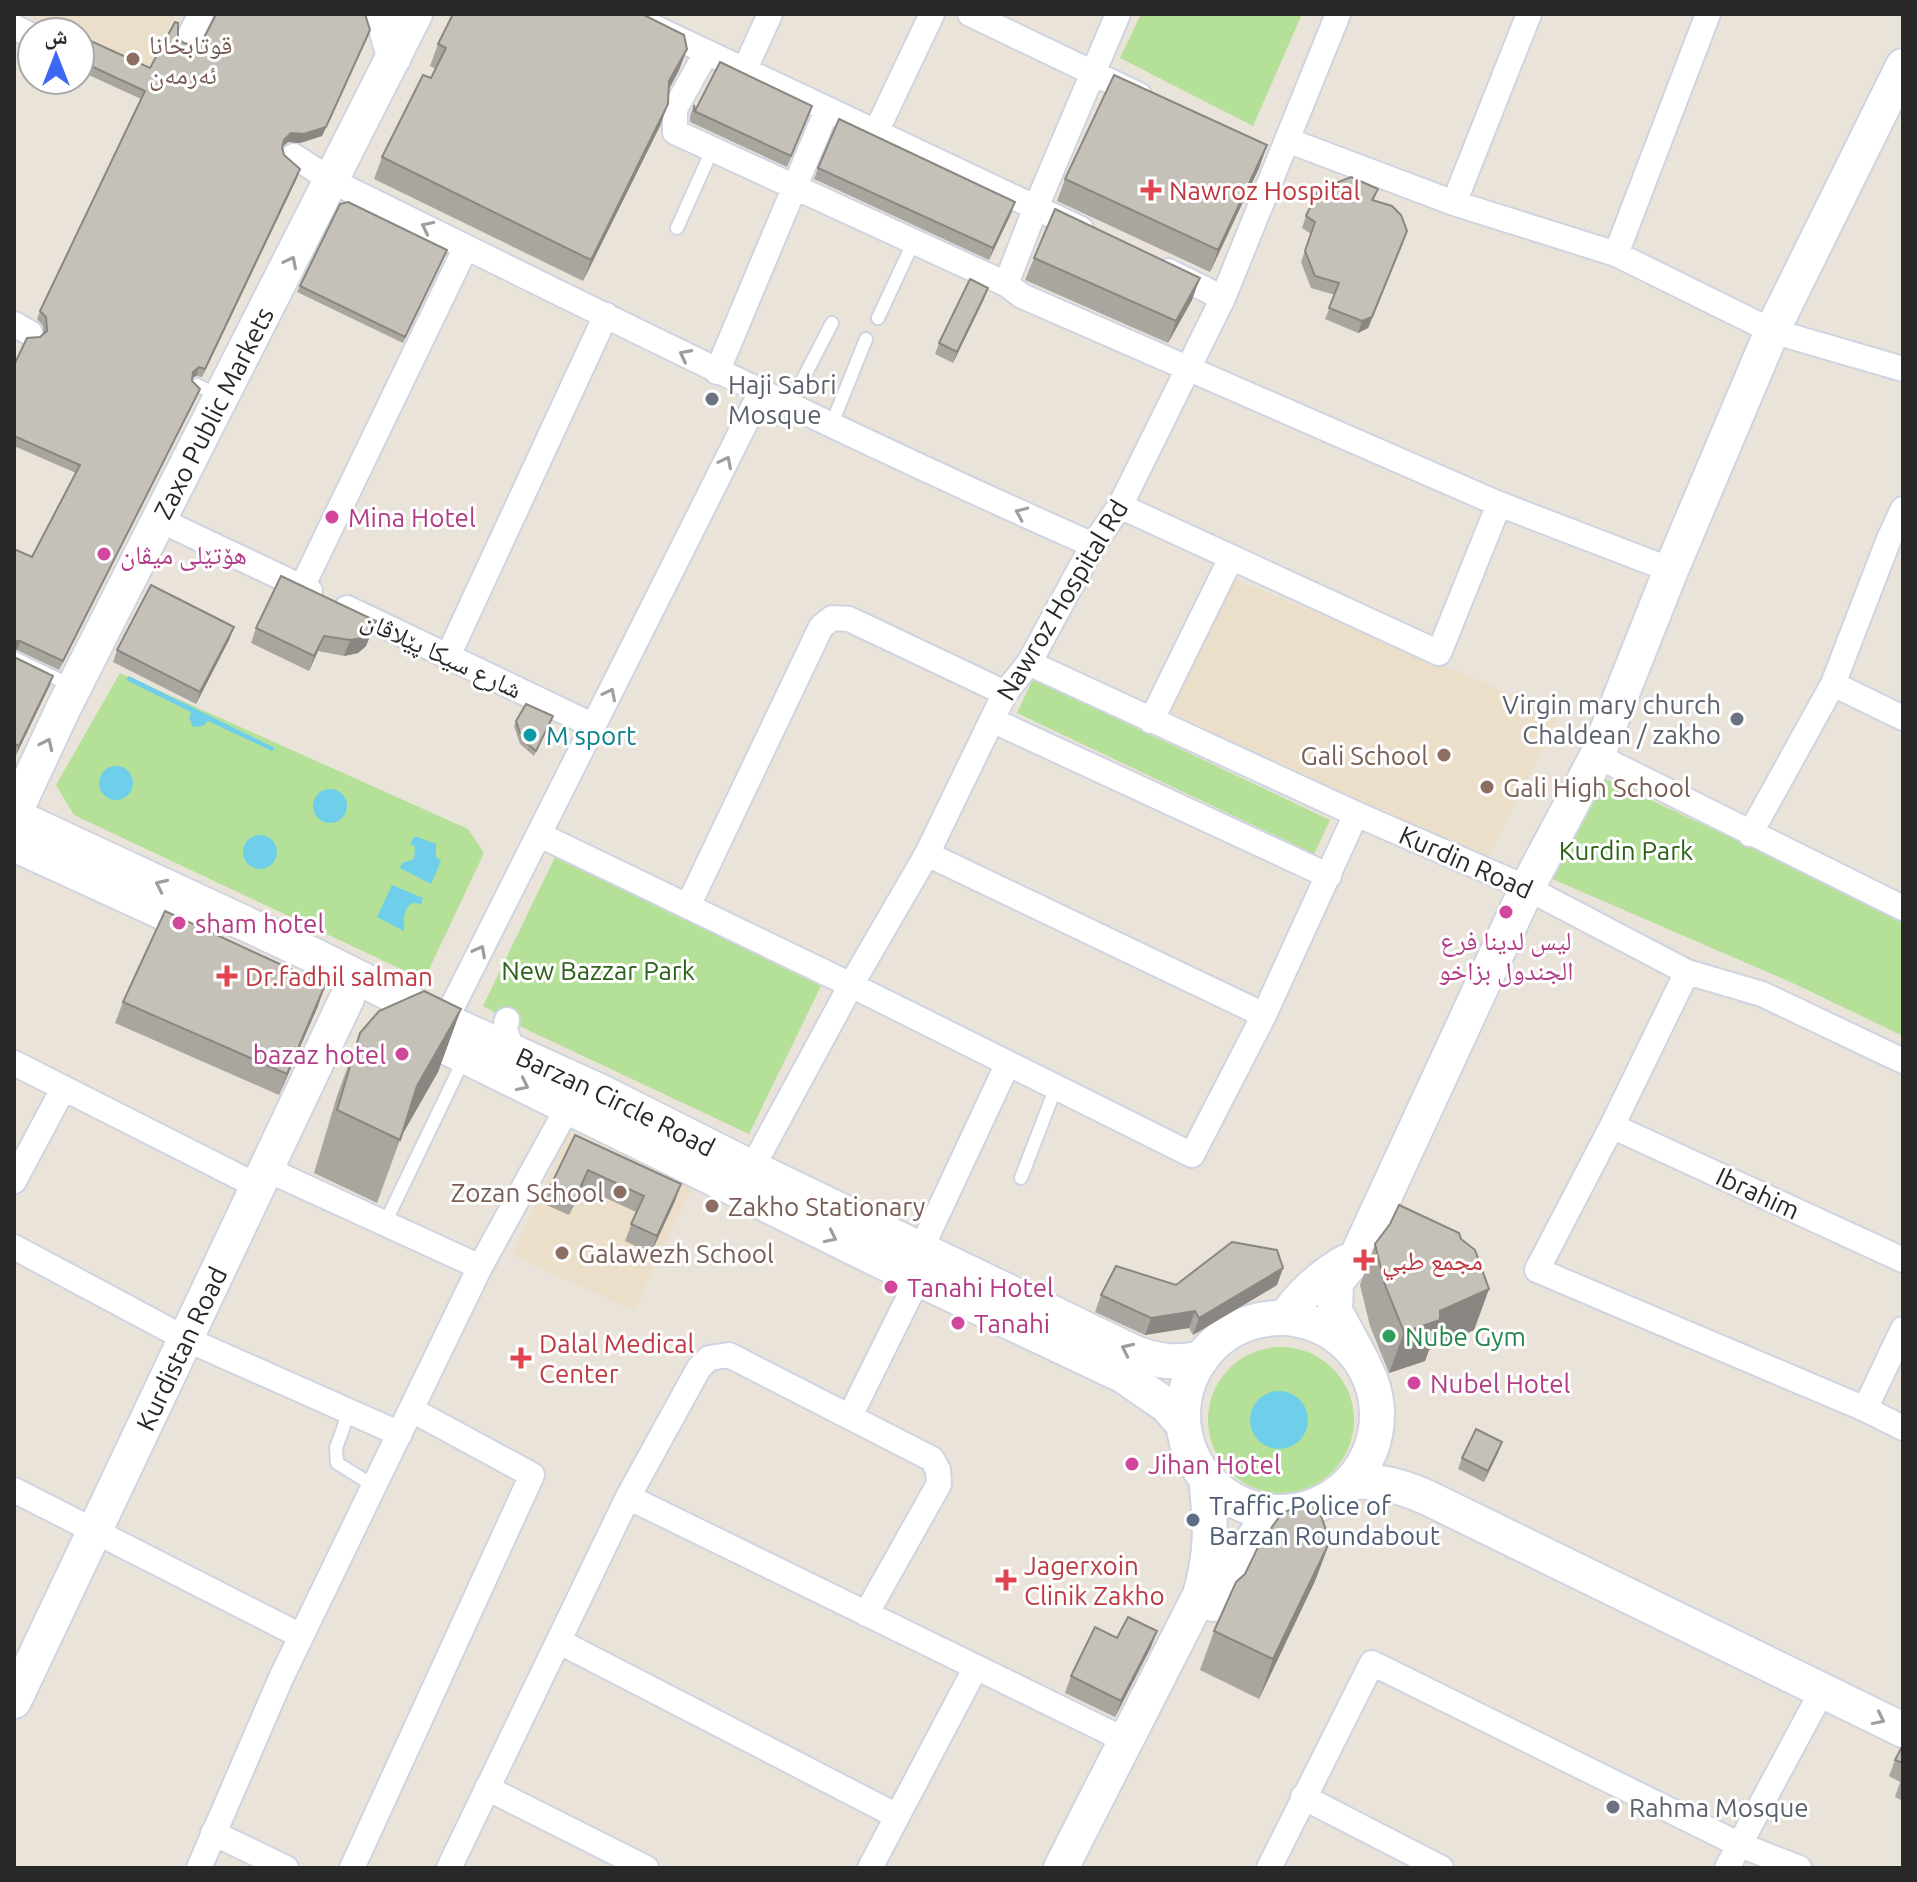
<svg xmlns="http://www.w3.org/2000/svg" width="1917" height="1882" font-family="Ubuntu,'Noto Naskh Arabic',sans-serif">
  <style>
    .education { fill: #ecdfca }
    .green { fill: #b4e098 }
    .water { fill: #6fcfea }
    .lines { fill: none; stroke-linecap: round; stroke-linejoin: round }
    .lane-casing { stroke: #d0d4e1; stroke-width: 16 }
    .street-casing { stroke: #d0d4e1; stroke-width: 28 }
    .secondary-casing { stroke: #d0d4e1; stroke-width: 38 }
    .lane { stroke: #fff; stroke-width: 12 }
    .street { stroke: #fff; stroke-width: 24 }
    .secondary { stroke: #fff; stroke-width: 34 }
    .wall { fill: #a9a69f }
    .shaded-wall { fill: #8a8782 }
    .building { fill: #c5c1b9; stroke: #8a8782; stroke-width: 2 }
    .oneway { stroke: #9e9e9e }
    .education-dot { fill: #8d6e63; stroke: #fff; stroke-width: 3 }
    .health-dot { fill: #e0444e; stroke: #fff; stroke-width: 3 }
    .worship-dot { fill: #6b7280; stroke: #fff; stroke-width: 3 }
    .hotel-dot { fill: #d1479c; stroke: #fff; stroke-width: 3 }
    .culture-dot { fill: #0f9aa8; stroke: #fff; stroke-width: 3 }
    .leisure-dot { fill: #2e9e5b; stroke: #fff; stroke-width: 3 }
    .service-dot { fill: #5c6f8a; stroke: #fff; stroke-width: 3 }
    .labels { text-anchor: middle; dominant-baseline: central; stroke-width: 6; stroke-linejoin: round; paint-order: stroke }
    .education-label { font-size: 26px; fill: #785e54; stroke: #fff; text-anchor: start }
    .health-label { font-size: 26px; fill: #be3a42; stroke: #fff; text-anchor: start }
    .worship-label { font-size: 26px; fill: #5b616d; stroke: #fff; text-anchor: start }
    .street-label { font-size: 26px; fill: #282828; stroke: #fff }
    .hotel-label { font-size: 26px; fill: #b23c85; stroke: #fff; text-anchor: start }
    .culture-label { font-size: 26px; fill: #0d838f; stroke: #fff; text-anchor: start }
    .park-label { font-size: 26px; fill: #2d621b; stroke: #fff }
    .leisure-label { font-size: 26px; fill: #27864d; stroke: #fff; text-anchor: start }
    .service-label { font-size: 26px; fill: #4e5e75; stroke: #fff; text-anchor: start }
  </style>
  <rect width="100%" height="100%" fill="#eae3da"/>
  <path class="education" d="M23 14H176L145 75 80 43V32H59Z
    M1232 578 1560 714 1487 860 1168 711Z
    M570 1131 692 1187 634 1311 512 1255Z"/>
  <path class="green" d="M1141 14H1302L1253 126 1120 58Z
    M120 673 468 829 484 853 424 980 74 815 56 785Z
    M1033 679 1330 820 1314 854 1017 713Z
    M1593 773 1903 918V1036L1795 984 1543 875Z
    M555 857 821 986 749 1134 515 1024 483 1006Z
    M1208 1420a73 73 0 1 1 146 0a73 73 0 1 1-146 0Z"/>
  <path class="water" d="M129 676 275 748 272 751 208 721 203 726 193 727 189 718 191 712 126 680Z
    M99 783a17 17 0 1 1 34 0a17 17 0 1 1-34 0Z
    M313 806a17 17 0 1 1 34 0a17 17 0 1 1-34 0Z
    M243 852a17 17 0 1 1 34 0a17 17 0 1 1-34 0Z
    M415 836 436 844V857L441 861 431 884 400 868 402 863 414 859 415 847 410 843Z
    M392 885 423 898 421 904 412 903C401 913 405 919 404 931L377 917Z
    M1250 1420a29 29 0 1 1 58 0a29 29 0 1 1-58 0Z"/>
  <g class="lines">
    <defs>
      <path id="lane" d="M677 228 713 148
        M878 318 914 241
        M197 385 220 396
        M789 406 832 323
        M831 426 866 339
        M14 658 72 686
        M1021 1178 1056 1087
        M385 1223 464 1059
        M349 1412 336 1448 337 1463 374 1486"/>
      <path id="street" d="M626 14 1081 229
        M970 14 1139 95
        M14 27 32 36
        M188 39 201 14
        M706 53 675 109V132L1006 284 1022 296 1499 504 1671 570
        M744 71 770 14
        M875 134 932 14
        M1287 140 1454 203 1616 254 1772 331 1903 369
        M294 156 332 181C584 305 835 431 1093 545
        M1454 203 1529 14
        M1616 254 1708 14
        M1168 271 1223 298
        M1006 284 1036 207 1118 14
        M14 324 30 333
        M717 372 827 110
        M1120 506 1439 653 1499 504
        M160 520 310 591
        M302 587 466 247
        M347 608 594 726
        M448 656 606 315
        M1029 663 1356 814 1527 888 1687 972 1762 994 1903 1061
        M1833 684 1903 718
        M992 720 1329 876
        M1151 721 1231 558
        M1597 756 1903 908
        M1750 834 1833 684 1889 539 1903 509
        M540 835 851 985 1192 1155 1264 1015 1356 814
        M927 854 1264 1015
        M688 906 821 627 832 618 849 619 1005 693
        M1687 972 1612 1126 1537 1270 1865 1409 1903 1428
        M507 1020 505 1030 513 1052
        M445 1021 761 392
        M14 1063 257 1186
        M1612 1126 1903 1260
        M752 1168 851 985 927 854 1005 693 1029 663 1093 545 1120 506 1223 298 1338 14
        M266 1169 480 1267
        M14 1181 63 1089
        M14 1247 186 1339 400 1434
        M921 1249 1008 1063
        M1865 1409 1903 1329
        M850 1416 918 1279
        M14 1490 301 1636
        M628 1497 1125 1740
        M560 1642 897 1816
        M487 1788 646 1868
        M1303 1797 1441 1868
        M213 1833 286 1868
        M199 1868 281 1678 480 1267 568 1107
        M352 1868 532 1475 412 1410
        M449 1868 628 1497 699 1368 709 1358 729 1355 932 1459 938 1470 939 1484 866 1614
        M870 1868 976 1667
        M1269 1868 1372 1663 1738 1844 1799 1868
        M1727 1868 1822 1691"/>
      <g id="secondary">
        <path d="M379 14 386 28 394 57"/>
        <path id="s1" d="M14 814 64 707 415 14"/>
        <path id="s2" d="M14 816 317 957 445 1021 599 1091 752 1168 1133 1352C1157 1362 1177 1364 1202 1358"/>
        <path d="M14 844 206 932"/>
        <path d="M424 1036 881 1261 1124 1376 1166 1405 1183 1424"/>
        <path d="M1286 1318C1296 1298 1327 1272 1346 1262"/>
        <circle cx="1280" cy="1415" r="97"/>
        <path d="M1363 1363 1335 1311 1336 1282 1357 1256 1527 888 1597 756 1671 570 1772 331 1903 66"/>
        <path d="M1351 1482C1380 1480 1400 1486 1426 1497L1903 1730"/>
        <path d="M1213 1604 1227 1574 1259 1531 1296 1511"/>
        <path id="s3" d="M14 1701 347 998"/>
        <path d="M1061 1868 1200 1595C1213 1550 1211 1524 1206 1477"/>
      </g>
    </defs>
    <use href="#lane" class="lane-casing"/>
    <use href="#street" class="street-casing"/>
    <use href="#secondary" class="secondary-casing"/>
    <use href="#lane" class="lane"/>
    <use href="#street" class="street"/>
    <use href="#secondary" class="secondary"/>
  </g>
  <path class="wall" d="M215 14H365L370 30 322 136 300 143 288 142 282 147 284 155 297 178 202 377 196 376 192 378V381L200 389 196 397 59 670 17 650H14V549L32 557 76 473 14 446V365L43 334V326L37 319 40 311 141 99 80 71V36L150 68 178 38 184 43 193 45 204 38 214 18Z
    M438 44 687 49 679 70 669 89 668 104 660 126 583 281 374 179 382 157 431 78 436 69 430 66Z
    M694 105 695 111 808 117 787 167 690 122V116Z
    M1267 145 1259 168 1210 272 1057 201 1065 179Z
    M818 168 1015 202 989 260 814 179Z
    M1378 189 1374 200 1403 243 1368 328 1358 333 1325 319 1335 295 1311 288 1301 262 1311 234 1302 228 1306 216Z
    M447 250 403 343 297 292 300 286Z
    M1034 258 1192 300 1168 343 1025 280Z
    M984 299 953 363 935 354 939 343Z
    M376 621 366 646 358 653 344 656 318 651 309 671 251 643 256 628Z
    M230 638 196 704 113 662 117 650Z
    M14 657 50 685 16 755 14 754Z
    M553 716 550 722 534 756 520 744 514 726 516 721Z
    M123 1002 318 1006 279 1095 115 1023Z
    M461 1009 438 1072 401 1137 377 1203 314 1173 337 1096 360 1033Z
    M575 1135 675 1201 651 1253 625 1241 636 1212 582 1187 569 1215 544 1204 550 1187Z
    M1461 1239 1489 1289 1474 1330 1429 1350 1425 1361 1389 1373 1370 1326 1360 1285 1375 1244Z
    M1283 1268 1277 1285 1193 1335 1189 1328 1145 1335 1095 1312 1101 1295Z
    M1502 1442 1484 1482 1458 1469 1462 1458Z
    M1330 1541 1315 1581 1259 1699 1200 1670 1214 1631Z
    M1117 1638 1151 1647 1115 1717 1065 1693 1071 1676Z
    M1903 1745V1801L1895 1797 1900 1782 1889 1776 1895 1760Z"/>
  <path class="shaded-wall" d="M369 34 322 136 300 143 288 142 281 148 284 140Z
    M687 49 679 70 662 102 669 81Z
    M668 104 660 126 583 281 591 260Z
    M1267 145 1259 168 1210 272 1218 250Z
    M300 169 297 178 202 377 205 369Z
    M1015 202 1011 214 989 260 993 248Z
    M1403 243 1368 328 1358 333 1362 321Z
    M1200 278 1192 300 1168 343 1176 321Z
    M988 288 984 299 953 363 957 352Z
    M199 367 196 376 189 380 193 372Z
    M200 389 196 397 59 670 63 661Z
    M376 621 366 646 358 653 344 656 350 640Z
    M234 627 230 638 196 704 200 692Z
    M324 636 318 651 309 671 314 656Z
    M14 641H20L17 650H14Z
    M53 676 50 685 16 755 19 746Z
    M325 985 318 1006 279 1095 287 1074Z
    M461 1009 438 1072 399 1140 417 1086Z
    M588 1170 582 1187 569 1215 575 1199Z
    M681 1184 675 1201 651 1253 657 1236Z
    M1283 1268 1277 1285 1193 1335 1199 1318Z
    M1489 1289 1474 1330 1429 1350 1425 1361 1389 1373 1404 1332 1440 1311Z
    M1195 1311 1189 1328 1145 1335 1151 1318Z
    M1502 1442 1498 1453 1484 1482 1488 1471Z
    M1330 1541 1315 1581 1259 1699 1273 1659Z
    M1157 1631 1151 1647 1115 1717 1121 1701Z"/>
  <path class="building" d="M216 14H365L370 30 326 127 304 134 291 133 284 140 282 147 284 155 300 169 205 369 199 367 193 372 192 381 200 389 63 661 20 641H14V549L32 557 80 465 14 436V365L27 338 40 337 47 331 46 317 40 311 145 91 80 61V36L150 68 175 22 178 23V38L184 43 193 45 204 38Z
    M453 14H642L684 35 687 49 669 81 668 104 591 260 382 157 423 75 431 78 446 48 438 44Z
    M720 62 812 106 791 156 694 111V105L695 111Z
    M1114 75 1267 145 1218 250 1065 179Z
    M839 119 1015 202 993 248 818 168Z
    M1351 177 1378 189 1372 200 1392 206 1401 215 1407 231 1372 317 1362 321 1329 308 1339 283 1315 276 1305 251 1315 222 1306 216 1318 190Z
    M348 202 447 250 405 337 300 286 340 204Z
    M1055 209 1200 278 1176 321 1034 258Z
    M970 279 988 288 957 352 939 343Z
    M281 576 376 621 372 630 363 638 350 640 324 636 314 656 256 628Z
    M151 585 234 627 200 692 117 650Z
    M14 657 53 676 19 746 15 744 14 745Z
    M526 704 553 716 536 751 522 739 516 721Z
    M165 911 325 985 287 1074 123 1002Z
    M424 991 461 1009 417 1086 400 1140 337 1110 360 1033 379 1011Z
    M575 1135 681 1184 657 1236 631 1224 644 1196 588 1170 575 1199 550 1187Z
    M1399 1205 1459 1233 1461 1239 1475 1250 1489 1289 1440 1311V1320L1404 1332 1385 1285 1375 1244 1390 1224Z
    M1232 1242 1277 1250 1283 1268 1199 1318 1195 1311 1151 1318 1101 1295 1116 1266 1176 1285Z
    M1476 1429 1502 1442 1488 1471 1462 1458Z
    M1315 1499 1330 1541 1273 1659 1214 1631 1236 1582 1245 1574 1259 1545 1282 1513Z
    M1128 1617 1157 1631 1121 1701 1071 1676 1095 1627 1117 1638Z
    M1903 1745V1763L1895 1760Z"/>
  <defs><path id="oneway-chevron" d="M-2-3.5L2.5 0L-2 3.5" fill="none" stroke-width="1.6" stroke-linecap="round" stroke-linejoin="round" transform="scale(2)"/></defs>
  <g class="oneway">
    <use href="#oneway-chevron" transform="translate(427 227) rotate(-154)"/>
    <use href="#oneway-chevron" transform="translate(291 262) rotate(-63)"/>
    <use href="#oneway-chevron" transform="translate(685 355) rotate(-153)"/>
    <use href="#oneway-chevron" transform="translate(726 462) rotate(-63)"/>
    <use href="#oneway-chevron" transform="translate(1021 513) rotate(-156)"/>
    <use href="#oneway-chevron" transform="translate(610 694) rotate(-63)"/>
    <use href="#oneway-chevron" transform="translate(47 744) rotate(-65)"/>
    <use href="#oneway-chevron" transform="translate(161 885) rotate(-155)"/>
    <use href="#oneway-chevron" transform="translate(480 951) rotate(-62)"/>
    <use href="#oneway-chevron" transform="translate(523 1085) rotate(26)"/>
    <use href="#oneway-chevron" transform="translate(831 1237) rotate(26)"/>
    <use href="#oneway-chevron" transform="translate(1127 1349) rotate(-155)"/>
    <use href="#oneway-chevron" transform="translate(1879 1719) rotate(26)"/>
  </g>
  <g class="education-dot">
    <circle cx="133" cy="59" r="8"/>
    <circle cx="1444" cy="755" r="8"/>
    <circle cx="1487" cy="787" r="8"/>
    <circle cx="620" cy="1192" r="8"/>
    <circle cx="712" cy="1206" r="8"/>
    <circle cx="562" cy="1253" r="8"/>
  </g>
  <g class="health-dot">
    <path d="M1147 178h8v8h8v8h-8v8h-8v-8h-8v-8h8z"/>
    <path d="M223 964h8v8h8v8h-8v8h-8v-8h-8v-8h8z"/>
    <path d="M1360 1248h8v8h8v8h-8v8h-8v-8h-8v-8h8z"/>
    <path d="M517 1346h8v8h8v8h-8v8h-8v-8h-8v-8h8z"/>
    <path d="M1002 1568h8v8h8v8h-8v8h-8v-8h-8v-8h8z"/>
  </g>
  <g class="worship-dot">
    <circle cx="712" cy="399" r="8"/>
    <circle cx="1737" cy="719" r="8"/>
    <circle cx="1613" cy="1807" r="8"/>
  </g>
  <g class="hotel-dot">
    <circle cx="332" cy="517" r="8"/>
    <circle cx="104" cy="554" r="8"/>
    <circle cx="1506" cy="912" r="8"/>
    <circle cx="179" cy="923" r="8"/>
    <circle cx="402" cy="1054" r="8"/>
    <circle cx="891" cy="1287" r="8"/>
    <circle cx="958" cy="1323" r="8"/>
    <circle cx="1414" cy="1383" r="8"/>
    <circle cx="1132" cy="1464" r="8"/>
  </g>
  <circle class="culture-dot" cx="530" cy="735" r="8"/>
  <circle class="leisure-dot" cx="1389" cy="1336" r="8"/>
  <circle class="service-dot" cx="1193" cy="1520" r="8"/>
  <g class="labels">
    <g class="education-label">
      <text x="149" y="44">قوتابخانا<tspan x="149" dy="30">ئه‌رمه‌ن</tspan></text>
      <text x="1428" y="755" text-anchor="end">Gali School</text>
      <text x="1503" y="787">Gali High School</text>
      <text x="604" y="1192" text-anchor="end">Zozan School</text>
      <text x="728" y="1206">Zakho Stationary</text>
      <text x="578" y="1253">Galawezh School</text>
    </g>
    <g class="health-label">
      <text x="1169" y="190">Nawroz Hospital</text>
      <text x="245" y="976">Dr.fadhil salman</text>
      <text x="1382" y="1260">مجمع طبي</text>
      <text x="539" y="1343">Dalal Medical<tspan x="539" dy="30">Center</tspan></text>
      <text x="1024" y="1565">Jagerxoin<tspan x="1024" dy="30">Clinik Zakho</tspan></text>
    </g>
    <g class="worship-label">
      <text x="728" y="384">Haji Sabri<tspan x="728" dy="30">Mosque</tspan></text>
      <text x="1721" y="704" text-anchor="end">Virgin mary church<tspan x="1721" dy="30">Chaldean / zakho</tspan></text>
      <text x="1629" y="1807">Rahma Mosque</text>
    </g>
    <g class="street-label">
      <text stroke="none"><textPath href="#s1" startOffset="448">Zaxo Public Markets</textPath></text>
      <text transform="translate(1062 600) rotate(-59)">Nawroz Hospital Rd</text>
      <text transform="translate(442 654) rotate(25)">شارع سيكا پێلاڤان</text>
      <text transform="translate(1466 862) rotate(24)">Kurdin Road</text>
      <text stroke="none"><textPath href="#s2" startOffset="666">Barzan Circle Road</textPath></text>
      <text transform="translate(1758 1193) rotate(25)">Ibrahim</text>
      <text stroke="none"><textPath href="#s3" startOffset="390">Kurdistan Road</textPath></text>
    </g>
    <g class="hotel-label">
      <text x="348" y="517">Mina Hotel</text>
      <text x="120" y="554">هۆتێلی میڤان</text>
      <text x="195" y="923">sham hotel</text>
      <text x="1506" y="940" text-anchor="middle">ليس لدينا فرع<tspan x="1506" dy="30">الجندول بزاخو</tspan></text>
      <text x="386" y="1054" text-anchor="end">bazaz hotel</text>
      <text x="907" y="1287">Tanahi Hotel</text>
      <text x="974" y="1323">Tanahi</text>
      <text x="1430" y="1383">Nubel Hotel</text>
      <text x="1148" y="1464">Jihan Hotel</text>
    </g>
    <g class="culture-label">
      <text x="546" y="735">M sport</text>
    </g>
    <g class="park-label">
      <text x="1626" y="850">Kurdin Park</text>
      <text x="598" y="970">New Bazzar Park</text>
    </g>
    <g class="leisure-label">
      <text x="1405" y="1336">Nube Gym</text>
    </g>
    <g class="service-label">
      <text x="1209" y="1505">Traffic Police of<tspan x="1209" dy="30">Barzan Roundabout</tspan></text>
    </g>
  </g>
  <rect width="1917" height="1882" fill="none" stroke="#282828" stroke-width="32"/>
  <g transform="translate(56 56)"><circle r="38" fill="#ffffff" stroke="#a9a9a9" stroke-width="2"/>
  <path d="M0-6L14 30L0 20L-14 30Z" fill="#3e68f4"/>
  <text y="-12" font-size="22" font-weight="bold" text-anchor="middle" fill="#282828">ش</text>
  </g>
</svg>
